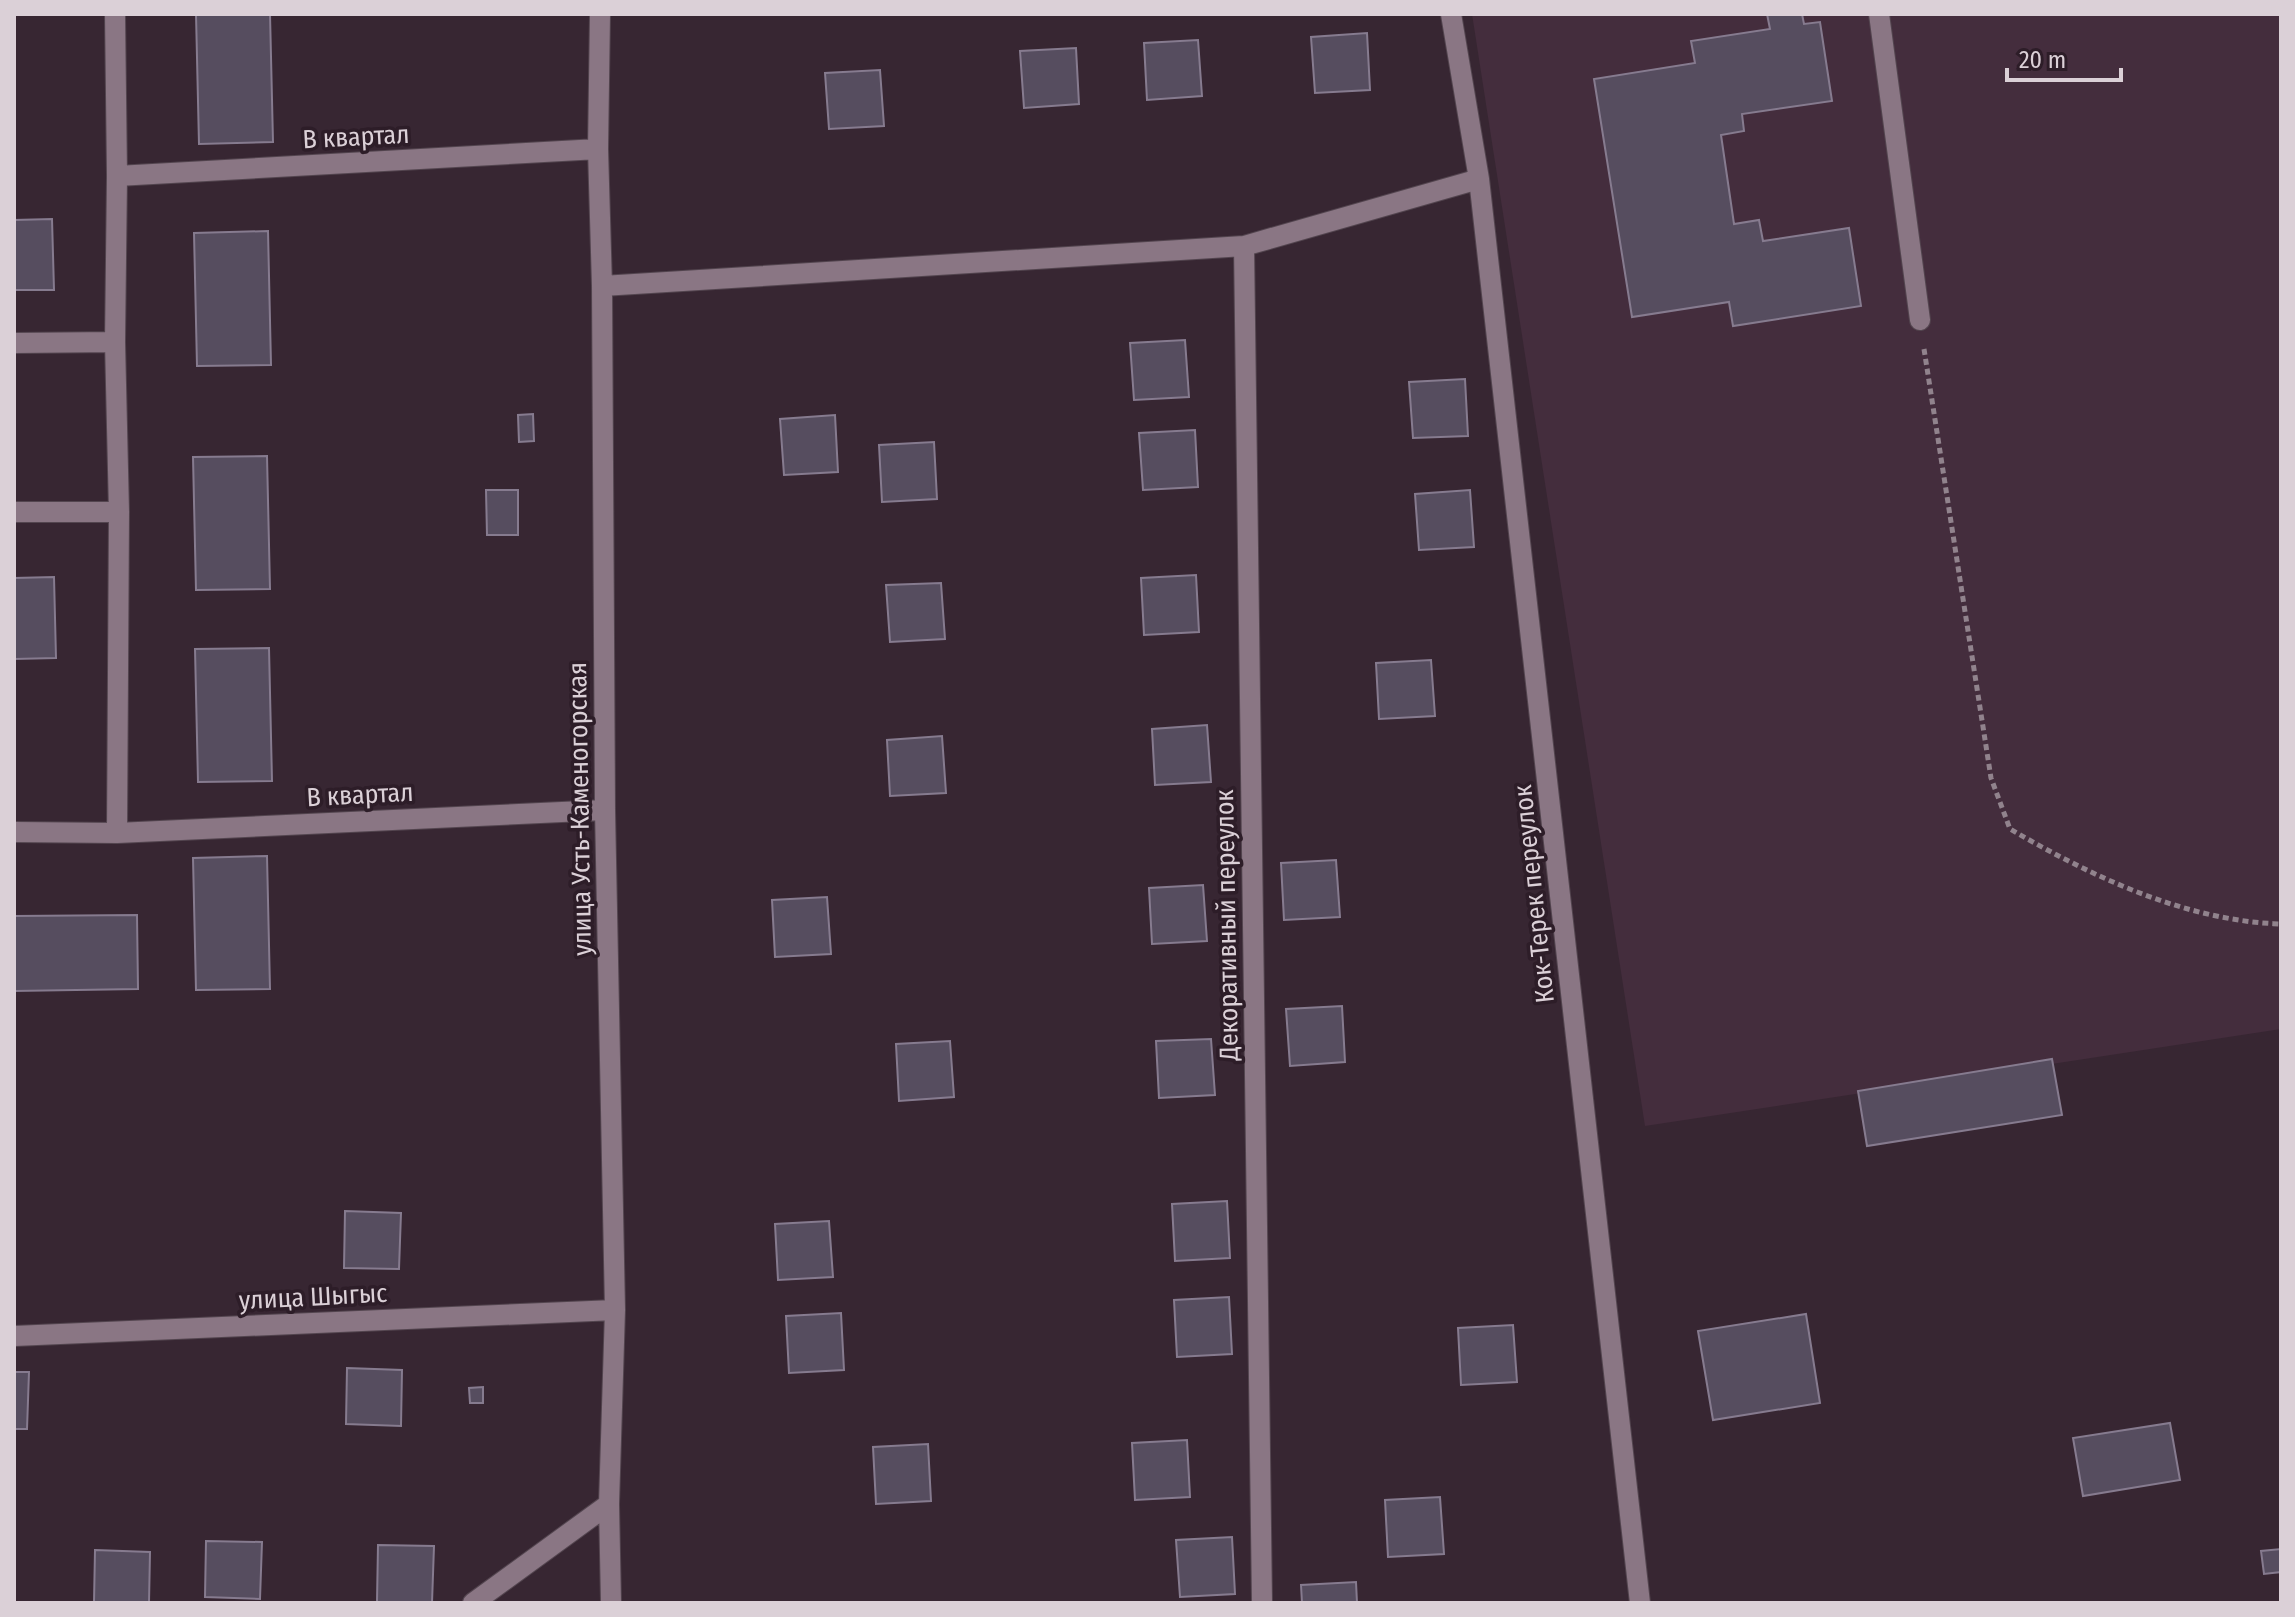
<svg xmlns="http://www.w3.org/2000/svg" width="2295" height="1617" font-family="'Fira Sans Condensed',sans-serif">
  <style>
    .built { fill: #442d3d }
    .building { fill: #564d5f; stroke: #867b8f; stroke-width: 2 }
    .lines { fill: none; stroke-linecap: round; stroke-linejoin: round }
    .minor-casing { stroke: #53454f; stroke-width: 22 }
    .path { stroke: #91838d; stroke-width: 5; stroke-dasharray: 6 4; stroke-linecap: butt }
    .minor { stroke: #8a7684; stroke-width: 20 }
    .labels { text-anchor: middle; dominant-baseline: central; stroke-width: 7; stroke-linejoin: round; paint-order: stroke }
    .street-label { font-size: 26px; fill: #dbd0d7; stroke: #2d1d28 }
  </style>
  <rect width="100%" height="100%" fill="#372632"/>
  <path class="built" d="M1472 14H2281V1029L1645 1126Z"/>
  <path class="building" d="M196 14H270L273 142 199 144Z
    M1767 14H1802L1804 24 1820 22 1832 101 1742 114 1744 131 1721 135 1734 224 1759 220 1763 241 1849 228 1861 306 1733 326 1729 302 1632 317 1594 79 1695 63 1691 41 1770 29Z
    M1367 33 1370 90 1315 93 1311 37Z
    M1198 40 1202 96 1147 100 1144 43Z
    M1076 48 1079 104 1024 108 1020 51Z
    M880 70 884 126 829 129 825 73Z
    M52 219 54 290H14V220Z
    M268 231 271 365 197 366 194 233Z
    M1185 340 1189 397 1134 400 1130 343Z
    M1465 379 1468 436 1413 438 1409 382Z
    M533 414 534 441 519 442 518 415Z
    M835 415 838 472 784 475 780 419Z
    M1195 430 1198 487 1143 490 1139 433Z
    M934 442 937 499 882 502 879 445Z
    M267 456 270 589 196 590 193 457Z
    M486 490H518V535H487Z
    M1470 490 1474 547 1419 550 1415 494Z
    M1196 575 1199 632 1144 635 1141 578Z
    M54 577 56 658 14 659V578Z
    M941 583 945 639 890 642 886 585Z
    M269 648 272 781 198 782 195 649Z
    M1431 660 1435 716 1379 719 1376 663Z
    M1207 725 1211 782 1155 785 1152 729Z
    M942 736 946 793 890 796 887 740Z
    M267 856 270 989 196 990 193 858Z
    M1336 860 1340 917 1284 920 1281 863Z
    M1203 885 1207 941 1152 944 1149 888Z
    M827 897 831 954 775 957 772 900Z
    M137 915 138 989 14 991V916Z
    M1342 1006 1345 1062 1290 1066 1286 1009Z
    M1211 1039 1215 1095 1159 1098 1156 1041Z
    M950 1041 954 1097 899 1101 896 1044Z
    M2052 1059 2062 1115 1867 1146 1858 1091Z
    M1227 1201 1230 1258 1175 1261 1172 1204Z
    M345 1211 401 1213 399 1269 344 1268Z
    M829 1221 833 1277 778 1280 775 1224Z
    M1229 1297 1232 1354 1177 1357 1174 1300Z
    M841 1313 844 1370 789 1373 786 1316Z
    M1806 1314 1820 1403 1713 1420 1698 1331Z
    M1513 1325 1517 1382 1461 1385 1458 1328Z
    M347 1368 402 1370 401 1426 346 1424Z
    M14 1372H29L27 1429H14Z
    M483 1387V1403H470L469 1388Z
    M2170 1423 2180 1480 2083 1496 2073 1438Z
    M1187 1440 1190 1497 1135 1500 1132 1443Z
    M928 1444 931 1501 876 1504 873 1447Z
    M1440 1497 1444 1554 1388 1557 1385 1500Z
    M1232 1537 1235 1594 1180 1597 1176 1540Z
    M206 1541 262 1542 260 1599 205 1597Z
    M378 1545 434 1546 432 1603 377 1602Z
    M2281 1549V1572L2264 1574 2261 1551Z
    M95 1550 150 1552 149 1603H94Z
    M1356 1582 1357 1603H1302L1301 1585Z"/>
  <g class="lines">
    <defs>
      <path id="minor" d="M115 14 117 176 598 149
        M600 14 598 149 602 286 605 810 615 1310 609 1504 611 1603
        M1879 14 1920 320
        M117 176 115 342 119 512 117 833
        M1479 179 1640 1603
        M1244 246 1262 1603
        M602 286 1244 246 1479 179 1451 14
        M14 343 115 342
        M14 512H119
        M14 832 117 833 605 810
        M14 1336 615 1310
        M473 1603 609 1504"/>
    </defs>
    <use href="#minor" class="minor-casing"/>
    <path class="path" d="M1924 349 1991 778 2010 829C2091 876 2185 921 2281 924"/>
    <use href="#minor" class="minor"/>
  </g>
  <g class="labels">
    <g class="street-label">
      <text transform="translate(356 137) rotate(-3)">В квартал</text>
      <text transform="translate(360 795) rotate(-3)">В квартал</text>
      <text transform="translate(580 809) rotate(-91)">улица Усть-Каменогорская</text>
      <text transform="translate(1534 894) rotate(-96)">Кок-Терек переулок</text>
      <text transform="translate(1227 925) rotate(-91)">Декоративный переулок</text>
      <text transform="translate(313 1297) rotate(-3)">улица Шыгыс</text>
    </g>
  </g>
  <rect width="2295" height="1617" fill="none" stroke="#dbd0d7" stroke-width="32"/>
  <path d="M2007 68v12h114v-12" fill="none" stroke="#dbd0d7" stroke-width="4"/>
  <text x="2019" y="68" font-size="24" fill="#dbd0d7" stroke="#2d1d28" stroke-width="6" paint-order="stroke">20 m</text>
</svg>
